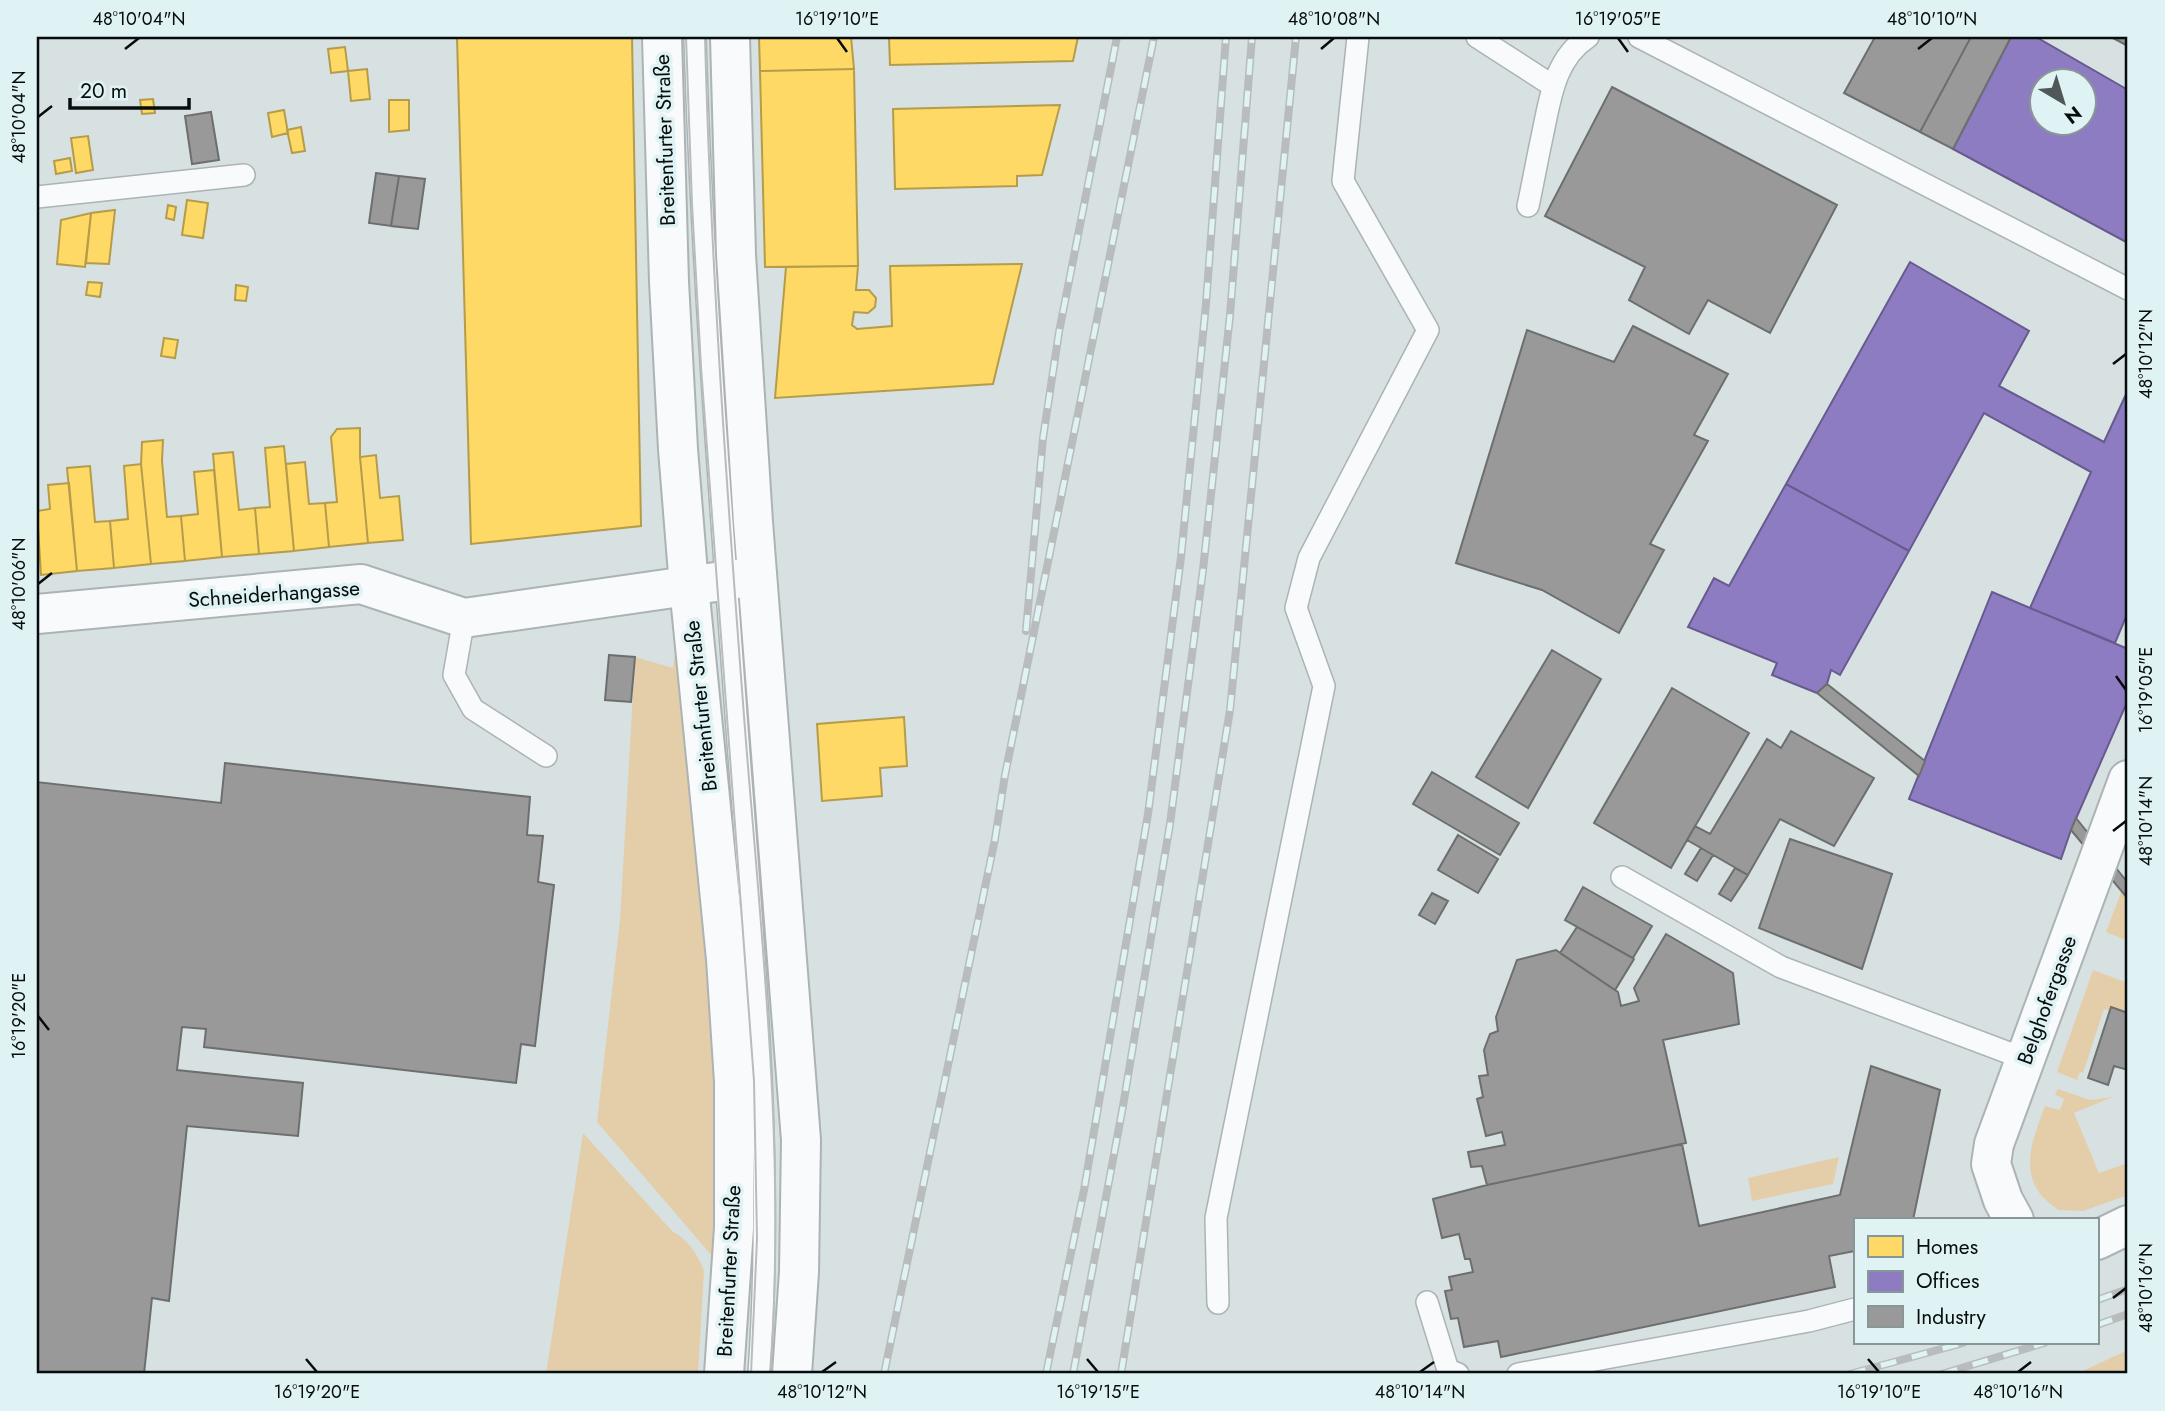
<svg xmlns="http://www.w3.org/2000/svg" width="2165" height="1411" font-family="Jost,sans-serif">
  <style>
    .green { fill: #e4ceaa }
    .homes { fill: #ffd966; stroke: #b59c4b; stroke-width: 2 }
    .offices { fill: #8e7cc3; stroke: #665b8c; stroke-width: 2; fill-rule: evenodd }
    .industry { fill: #999; stroke: #6d6f6f; stroke-width: 2 }
    .lines { fill: none; stroke-linecap: round; stroke-linejoin: round }
    .lane-casing { stroke: #acb3b4; stroke-width: 24 }
    .street-casing { stroke: #acb3b4; stroke-width: 42 }
    .primary-casing { stroke: #acb3b4; stroke-width: 42 }
    .lane { stroke: #f9fafb; stroke-width: 21 }
    .street { stroke: #f9fafb; stroke-width: 38 }
    .primary { stroke: #f9fafb; stroke-width: 38 }
    .tram { stroke: #b8bcbc; stroke-width: 2 }
    .rail-casing { stroke: #b8bcbc; stroke-width: 8 }
    .rail { stroke: #dff2f4; stroke-width: 5; stroke-dasharray: 16; stroke-linecap: butt }
    .ticks { fill: none; stroke: #070d0d; stroke-width: 2.5 }
    .labels { text-anchor: middle; dominant-baseline: central; stroke-width: 7; stroke-linejoin: round; paint-order: stroke }
    .street-label { font-size: 21px; fill: #070d0d; stroke: #dff2f4 }
    .neatline { fill: none; stroke: #070d0d; stroke-width: 2.5 }
    .ticks-label { font-size: 18px; text-anchor: middle; fill: #070d0d }
  </style>
  <rect width="100%" height="100%" fill="#d7e1e2"/>
  <path class="green" d="M675 653 681 666 696 811 717 1125H714V1134H717L718 1263 597 1122 620 920 635 657 673 668Z
    M2128 874V941L2106 932Z
    M2093 970 2128 983V1013L2112 1007 2110 1011 2104 1009 2083 1073 2080 1072 2077 1080 2057 1072Z
    M2058 1089 2090 1100 2113 1097 2074 1113 2099 1173 2128 1163V1195L2083 1211 2058 1210C2051 1204 2042 1198 2038 1191 2021 1165 2035 1133 2045 1106L2060 1110 2064 1099 2055 1095Z
    M583 1133 673 1232C687 1238 699 1256 704 1271L698 1374H546Z
    M1839 1157 1833 1184 1752 1201 1748 1178Z
    M2128 1350V1374H2076Z"/>
  <path class="homes" d="M457 37H632L641 526 471 544Z
    M759 37H851L854 69 760 71Z
    M889 37H1078L1073 61 890 65Z
    M345 47 348 71 331 73 328 49Z
    M367 69 370 99 351 101 348 71Z
    M854 69 858 266 765 267 760 71Z
    M153 99 155 113 142 114 140 100Z
    M389 100H409V130L389 132Z
    M1060 105 1042 175 1017 176V186L895 189 893 109Z
    M284 110 288 133 272 137 268 113Z
    M301 127 305 151 292 153 287 130Z
    M88 136 93 170 76 173 71 138Z
    M70 158 72 171 56 174 54 161Z
    M187 200 208 203 203 238 182 235Z
    M168 205 176 207 174 220 166 218Z
    M115 210 109 264 86 263 91 213Z
    M91 213 85 267 57 264 61 220Z
    M1022 264 993 384 775 398 786 267 858 266 856 290H869L876 298 875 307 868 313 854 312 852 325 857 329 892 326 890 266Z
    M88 282 102 283 100 297 86 295Z
    M236 285 248 287 246 301 235 300Z
    M164 338 178 340 175 358 161 356Z
    M360 428V457L368 543 329 547 325 503 337 502 331 437 337 429Z
    M163 440 162 461 167 517 181 516 185 561 151 564 141 464 142 442Z
    M284 446 294 551 259 554 255 508 270 507 265 448Z
    M233 452 239 510 255 508 259 554 222 557 213 454Z
    M376 455 380 498 399 496 403 540 368 543 360 457Z
    M305 462 309 504 325 503 329 547 294 551 286 464Z
    M141 464 151 564 114 568 110 521 128 519 124 466Z
    M90 466 95 522 110 521 114 568 77 571 67 468Z
    M214 470 222 557 185 561 181 516 198 514 194 472Z
    M69 483 77 571 41 575 37 511 50 509 48 485Z
    M904 717 907 766 880 768 882 796 822 801 817 724Z"/>
  <path class="offices" d="M2011 37H2036L2128 90V243L1953 149ZM2042 80H2084V122H2042Z
    M1910 262 2029 331 1999 386 2104 442 2128 390V612L2115 643 2030 608 2091 472 1984 413 1909 551 1786 484Z
    M1786 484 1909 551 1840 675 1831 670 1827 684 1817 693 1772 675 1777 663 1688 627 1714 578 1729 586Z
    M1992 592 2128 649V700L2071 830 2061 859 1909 799Z"/>
  <path class="industry" d="M1875 37H1971L1920 132 1844 93Z
    M1971 37H2011L1953 149 1920 132Z
    M2111 37H2128V46Z
    M1612 87 1837 205 1770 333 1708 300 1689 334 1629 300 1645 267 1545 216Z
    M211 112 219 160 192 164 185 116Z
    M376 173 399 176 391 226 369 223Z
    M399 176 425 179 418 229 391 226Z
    M1633 326 1728 374 1694 435 1708 441 1650 544 1664 550 1619 633 1542 590 1456 563 1527 330 1614 362Z
    M1552 650 1601 679 1528 808 1476 777Z
    M609 655 635 657 631 702 605 700Z
    M1827 684 1925 761 1919 776 1817 693Z
    M1672 688 1749 733 1671 868 1594 823Z
    M1791 731 1874 778 1834 846 1780 819 1748 875 1687 840 1695 826 1710 834 1767 739 1781 748Z
    M225 763 530 797 527 835 543 836 538 882 554 885 535 1046 521 1044 516 1083 204 1047 206 1029 182 1027 177 1070 303 1083 298 1136 187 1126 169 1301 152 1298 144 1374H37V782L221 803Z
    M1432 772 1519 823 1500 855 1413 804Z
    M2076 818 2128 883V899L2071 830Z
    M1458 835 1498 859 1478 893 1438 870Z
    M1790 839 1892 874 1862 969 1759 928Z
    M1701 848 1713 855 1697 881 1685 874Z
    M1735 868 1748 875 1731 901 1719 894Z
    M1583 887 1652 926 1633 958 1565 920Z
    M1432 893 1448 901 1435 924 1419 915Z
    M1577 927 1634 959 1615 990 1560 953Z
    M1666 934 1733 973 1739 1024 1663 1040 1686 1143 1487 1185 1482 1166 1471 1167 1468 1152 1505 1145 1502 1132 1486 1136 1477 1099 1483 1097 1479 1076 1488 1075 1484 1050 1490 1034 1498 1031 1496 1017 1517 960 1556 950 1618 992 1621 1006 1639 1001 1634 988Z
    M2111 1007 2128 1013V1070L2114 1066 2108 1085 2088 1078Z
    M1871 1066 1940 1090 1913 1220H1855V1251L1829 1256 1835 1287 1501 1357 1498 1341 1464 1347 1458 1318 1451 1319 1445 1291 1452 1290 1449 1277 1473 1272 1470 1259H1465L1459 1234 1442 1238 1433 1199 1487 1185 1682 1144 1699 1226 1840 1195Z"/>
  <g class="lines">
    <defs>
      <path id="lane" d="M695 37C702 272 721 507 738 742 754 953 774 1163 759 1374
        M1477 37 1553 86
        M1639 37 2128 289
        M37 197 244 175
        M1528 206C1533 183 1537 160 1542 137 1550 100 1554 59 1588 37
        M464 618 454 675 473 709 546 756
        M1622 877 1781 967 2025 1059
        M1427 1302 1448 1370 1458 1374
        M1218 1303 1216 1218 1324 686 1296 608 1309 558 1428 330 1343 181 1358 37
        M1518 1374 1809 1321 1855 1309"/>
      <path id="street" d="M37 614 361 584 464 618 757 576
        M2014 1220 2003 1200 1991 1164 1994 1144 2128 780
        M2097 1240 2128 1225"/>
      <path id="primary" d="M662 37 669 282 678 449 689 586 726 959 734 1082V1228L724 1374
        M730 37 736 255 753 522 801 1140 799 1272 792 1374"/>
    </defs>
    <use href="#lane" class="lane-casing"/>
    <use href="#street" class="street-casing"/>
    <use href="#primary" class="primary-casing"/>
    <use href="#lane" class="lane"/>
    <use href="#street" class="street"/>
    <use href="#primary" class="primary"/>
    <path class="tram" d="M686 37 692 204 701 367 754 1081 757 1239 751 1374
      M705 37C711 272 728 508 746 742 763 952 786 1163 770 1374"/>
    <defs>
      <path id="rail" d="M1026 631 1043 438 1059 332 1117 37
        M2097 1300 2128 1289
        M2097 1325 2128 1314
        M884 1374 995 839 1005 775 1154 37
        M1046 1374 1084 1190 1148 814 1181 557 1206 304 1226 37
        M1073 1374 1123 1106 1170 824 1203 570 1230 315 1252 37
        M1121 1374 1230 710 1296 37
        M1850 1374 1963 1343
        M1942 1374 2044 1343"/>
    </defs>
    <use href="#rail" class="rail-casing"/>
    <use href="#rail" class="rail"/>
  </g>
  <path class="ticks" d="M837 38 847 52M1618 38 1628 52M125 49 139 38M1321 49 1334 38M1918 49 1932 38M38 117 52 106M2113 364 2126 354M38 584 52 573M2116 676 2126 690M2113 831 2126 821M38 1016 49 1030M2113 1298 2126 1288M306 1359 317 1372M1087 1359 1098 1372M1868 1359 1879 1372M822 1372 836 1362M1420 1372 1434 1362M2018 1372 2031 1362"/>
  <g class="labels">
    <g class="street-label">
      <text transform="translate(665 140) rotate(-92)">Breitenfurter Straße</text>
      <text transform="translate(274 594) rotate(-4)">Schneiderhangasse</text>
      <text transform="translate(701 706) rotate(-96)">Breitenfurter Straße</text>
      <text transform="translate(2047 1000) rotate(-70)">Belghofergasse</text>
      <text transform="translate(729 1271) rotate(-87)">Breitenfurter Straße</text>
    </g>
  </g>
  <rect width="2165" height="1411" fill="none" stroke="#dff2f4" stroke-width="77"/>
  <rect x="1854" y="1218" width="245" height="126" fill="#dff2f4" stroke="#899698" stroke-width="2"/>
  <rect x="1868" y="1236" width="35" height="21" fill="#ffd966" stroke="#899698" stroke-width="2"/>
  <text x="1916" y="1254" font-size="21" fill="#070d0d">Homes</text>
  <rect x="1868" y="1271" width="35" height="21" fill="#8e7cc3" stroke="#899698" stroke-width="2"/>
  <text x="1916" y="1288" font-size="21" fill="#070d0d">Offices</text>
  <rect x="1868" y="1306" width="35" height="21" fill="#999999" stroke="#899698" stroke-width="2"/>
  <text x="1916" y="1324" font-size="21" fill="#070d0d">Industry</text>
  <g transform="translate(2063 102) rotate(142)"><circle r="33" fill="#dff2f4" stroke="#899698" stroke-width="2"/>
  <path d="M0-5L12 26L0 18L-12 26Z" fill="#505758"/>
  <text y="-10" font-size="19" font-weight="bold" text-anchor="middle" fill="#070d0d">N</text>
  </g>
  <path d="M70 98v10h119v-10" fill="none" stroke="#070d0d" stroke-width="3.5"/>
  <text x="80" y="98" font-size="21" fill="#070d0d" stroke="#dff2f4" stroke-width="5" paint-order="stroke">20 m</text>
  <rect x="38" y="38" width="2088" height="1334" class="neatline"/>
  <g class="ticks-label">
    <text x="139" y="25">48°10'04"N</text>
    <text x="837" y="25">16°19'10"E</text>
    <text x="1334" y="25">48°10'08"N</text>
    <text x="1618" y="25">16°19'05"E</text>
    <text x="1932" y="25">48°10'10"N</text>
    <text transform="translate(19 117) rotate(-90)" y="6">48°10'04"N</text>
    <text transform="translate(2146 354) rotate(-90)" y="6">48°10'12"N</text>
    <text transform="translate(19 584) rotate(-90)" y="6">48°10'06"N</text>
    <text transform="translate(2146 690) rotate(-90)" y="6">16°19'05"E</text>
    <text transform="translate(2146 821) rotate(-90)" y="6">48°10'14"N</text>
    <text transform="translate(19 1016) rotate(-90)" y="6">16°19'20"E</text>
    <text transform="translate(2146 1288) rotate(-90)" y="6">48°10'16"N</text>
    <text x="317" y="1398">16°19'20"E</text>
    <text x="822" y="1398">48°10'12"N</text>
    <text x="1098" y="1398">16°19'15"E</text>
    <text x="1420" y="1398">48°10'14"N</text>
    <text x="1879" y="1398">16°19'10"E</text>
    <text x="2018" y="1398">48°10'16"N</text>
  </g>
</svg>
